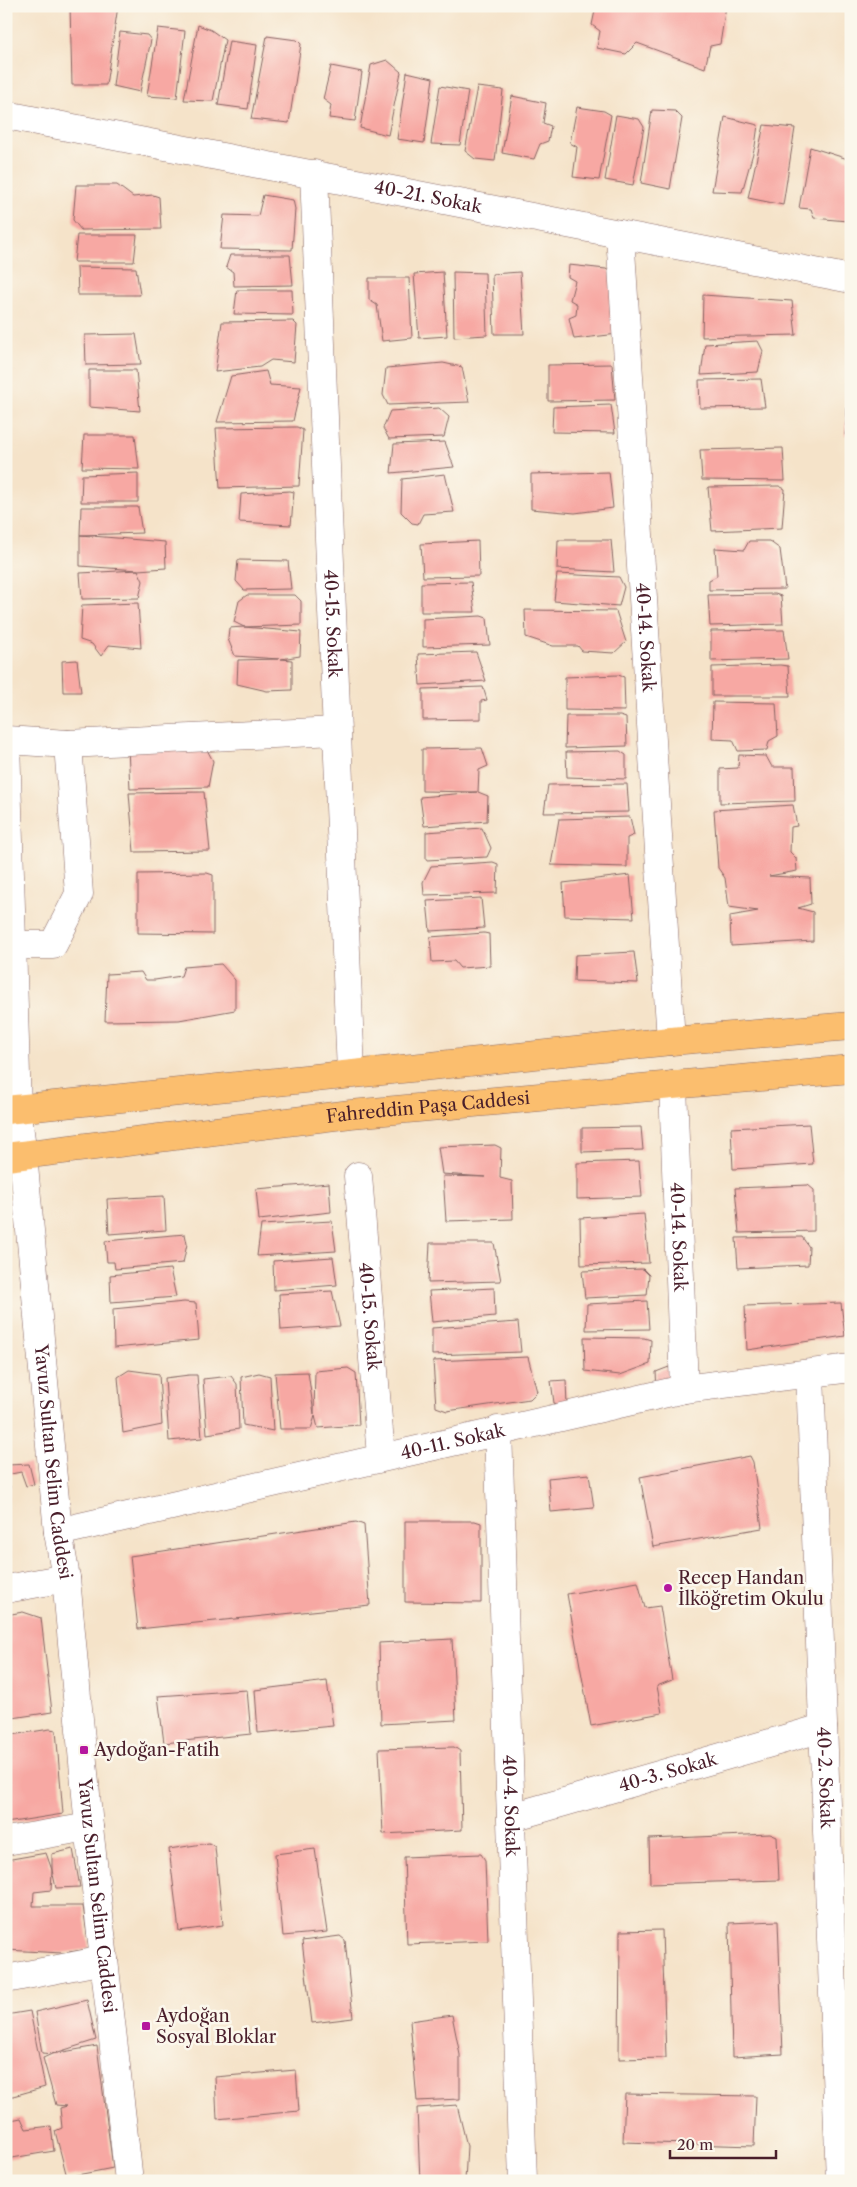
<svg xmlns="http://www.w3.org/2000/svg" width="857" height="2187" font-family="'Libre Caslon Text',serif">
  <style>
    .building { fill: #f7a8a3 }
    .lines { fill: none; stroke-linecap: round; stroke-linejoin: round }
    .street-casing { stroke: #866462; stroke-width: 29 }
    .primary-casing { stroke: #866462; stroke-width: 29 }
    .street { stroke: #fff; stroke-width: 28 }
    .primary { stroke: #fbbe6e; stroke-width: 28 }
    .poi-dot { fill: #b5179e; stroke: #fbf7ec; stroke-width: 2 }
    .labels { text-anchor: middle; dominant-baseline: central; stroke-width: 5; stroke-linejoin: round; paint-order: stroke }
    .street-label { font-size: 18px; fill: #4a1f2b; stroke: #fbf7ec }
    .poi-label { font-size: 18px; fill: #4a1f2b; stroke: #fbf7ec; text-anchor: start }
  </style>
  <rect width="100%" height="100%" fill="#fbf7ec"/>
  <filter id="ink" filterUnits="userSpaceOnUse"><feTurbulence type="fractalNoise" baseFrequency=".02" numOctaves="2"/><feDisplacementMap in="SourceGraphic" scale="10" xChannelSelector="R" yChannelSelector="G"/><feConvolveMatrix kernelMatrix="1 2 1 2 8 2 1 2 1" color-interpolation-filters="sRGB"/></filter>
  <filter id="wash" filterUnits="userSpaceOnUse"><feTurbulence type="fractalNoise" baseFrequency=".0096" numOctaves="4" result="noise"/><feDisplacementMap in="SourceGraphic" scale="20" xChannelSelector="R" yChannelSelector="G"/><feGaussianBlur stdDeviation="1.12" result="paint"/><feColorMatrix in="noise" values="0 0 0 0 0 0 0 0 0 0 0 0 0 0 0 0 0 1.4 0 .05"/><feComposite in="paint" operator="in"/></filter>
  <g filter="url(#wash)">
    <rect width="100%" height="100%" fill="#f5e3c9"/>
    <g id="blocks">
      <path class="building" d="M70 6H118L106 85H72Z
        M596 6H726L720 44 710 46 705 68 637 43 626 54 597 48 600 31 592 25Z
        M198 25 211 30 225 40 213 101 184 100Z
        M158 28 185 31 177 98 147 96Z
        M120 32 147 35 151 40 140 92 113 86Z
        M267 36 297 40 301 44 289 123 251 119Z
        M229 41 257 45 248 109 218 105Z
        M387 60 401 72 388 135 360 128 371 65Z
        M331 66 362 72 355 121 329 118 331 105 323 99Z
        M407 72 433 78 424 143 397 139Z
        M440 86 468 91 460 145 431 144Z
        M477 87 503 90 495 161 475 159 465 151Z
        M512 96 546 103 543 123 551 126 548 141 540 144 534 159 502 153Z
        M577 107 604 111 611 115 599 180 573 177 577 147 570 143Z
        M652 110 675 111 682 118 670 189 641 183Z
        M616 115 639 119 644 127 633 185 605 180Z
        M725 117 758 125 755 146 742 192 712 191Z
        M764 125 795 128 783 205 748 198Z
        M810 147 851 160V190L847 221 814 218 811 209 799 208Z
        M76 185H117L133 197 153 195 159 197 161 229 81 230 73 220Z
        M263 195 293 200 295 209 292 250 220 249 224 215 258 216Z
        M77 235H137L134 262H74Z
        M230 255H290L293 285 234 286 233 272 226 267Z
        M569 265 606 269 614 274 618 334 574 339 569 318 576 315 577 304 570 300 575 281 568 277Z
        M77 267 136 268 140 295H78Z
        M443 272 447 336 419 338 414 274Z
        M453 272 485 273 487 335 454 337Z
        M520 272 524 334H494L492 274Z
        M369 278H409L412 338 382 341 377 305 369 300Z
        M237 290H292L293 315 234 314Z
        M703 295 792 301 796 335 702 337Z
        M293 321 297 325 294 362 271 360 260 367 215 372 222 322Z
        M136 334 141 364 86 365 85 335Z
        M758 341 763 351 758 372 701 375 705 344Z
        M443 363 462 367 469 402 388 405 383 395 386 368Z
        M612 364 615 400 548 401V365Z
        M89 370H136L140 411 89 407Z
        M266 371 270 385 301 387 293 421 217 422 231 376Z
        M761 379 765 407 700 408 699 380Z
        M611 405 615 433 552 432 553 407Z
        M847 406H851V434L845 435Z
        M439 408 449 417 444 437 389 439 383 428 390 411Z
        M297 427 303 430 299 486 220 488 216 428Z
        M84 435H135L139 469 82 468Z
        M445 442 454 467 391 473 394 444Z
        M783 448 785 481 702 480 700 450Z
        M609 472 613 508 575 513 531 509V474Z
        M138 473V502H81L82 475Z
        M445 474 454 512 423 514 418 524 412 523 401 512 402 479Z
        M779 486 785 489 782 528 712 531 708 487Z
        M290 491 294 492 291 525 239 522 241 494Z
        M81 507H138L142 533 80 535Z
        M80 535 165 542 166 568 138 570 80 566Z
        M558 540H611L614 572 557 569Z
        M478 541 479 576 423 577 421 544Z
        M749 541H769L780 549 785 589 709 590V580L717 576 715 548 744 550Z
        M238 560 288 561 291 589 244 590 236 581Z
        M138 570 143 581 139 598 82 599 80 573Z
        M557 574 619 577 624 587 619 606 554 601Z
        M471 582 475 612H421V583Z
        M775 594 781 596 783 624 710 626 708 595Z
        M247 595H295L301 601V625L244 627 301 632 300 656 281 659 292 660V690L267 691 237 684 238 660 279 659 235 656 228 639 229 628 244 627 234 622 239 601Z
        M138 603 141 648 109 645 101 656 92 644 80 640 82 605Z
        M525 610 616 611 626 642 614 653 582 651 578 646H553L526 637Z
        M481 616 487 618 490 645 423 647V619Z
        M784 630 788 659 711 661V631Z
        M476 652 486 681 420 685 418 654Z
        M77 660 81 692H63L62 661Z
        M780 665 788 666 790 696H712V667Z
        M618 675 624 677 625 711 565 710V677Z
        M483 687 487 700 481 701V719L423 720V689Z
        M713 702 776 703 778 736 769 741 767 750 738 751 733 740 712 739Z
        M566 716H620L626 718 627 746 565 748Z
        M205 746 213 761 208 787 130 789 128 747Z
        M482 748 488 766 479 770 478 792 488 796 487 821 424 826 420 797 477 792 422 791V749Z
        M620 751 626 755V779L567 777 566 752Z
        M739 755 766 756 772 767H794L795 801 720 803V769L738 768Z
        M627 784 629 812 544 813 548 785Z
        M204 792 210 851 134 852 129 793Z
        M793 805 797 826 791 827 790 852 796 858 797 871 769 876 810 878 811 904 798 908 813 912V941L731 946 730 916 758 911 729 907 725 878 718 868 714 810Z
        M630 817 634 835 627 838V867L551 865 559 819Z
        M482 828 491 848 487 857 426 860V832Z
        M493 862 498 864 497 893 424 895 423 882 431 866Z
        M207 873 213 875V934L138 933V874Z
        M630 875 634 918 565 916 563 883Z
        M481 898 484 928 430 931 427 901Z
        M484 933 489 934 490 966 460 968 454 961 432 962 430 937Z
        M634 952 638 983 574 981 575 955Z
        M221 964 235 980V1010L179 1020 105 1021 107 974 141 972 146 980H155L181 976 184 967Z
        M809 1124 813 1164 733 1169 731 1128Z
        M641 1127 643 1150 582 1152V1128Z
        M495 1145 501 1148 500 1178 512 1181 513 1219 446 1221 443 1176 486 1177 442 1174 438 1147Z
        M639 1161 642 1197 577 1199V1163Z
        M329 1183 331 1212 259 1220 256 1189Z
        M808 1185 814 1190V1231L739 1233 735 1188Z
        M164 1196 166 1230 109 1234 107 1199Z
        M644 1214 649 1263 581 1265 580 1218Z
        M332 1221 336 1251 257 1256 261 1225Z
        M185 1234 187 1244 183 1263 115 1269 114 1262H107L105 1241Z
        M802 1237 809 1247 808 1265 738 1268 736 1238Z
        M430 1243H494L501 1281 428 1283Z
        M333 1257 337 1285 274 1290 273 1261Z
        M170 1269 176 1297 111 1302 110 1275Z
        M643 1269 649 1275 647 1295 585 1298 582 1271Z
        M494 1288 495 1316 432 1322 429 1291Z
        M332 1291 340 1326 281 1330 279 1294Z
        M647 1301 649 1329 586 1330 587 1304Z
        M184 1302 196 1303 199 1340 114 1348 113 1309Z
        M841 1303 845 1336 747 1350 745 1306Z
        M518 1322 521 1352 432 1355V1328Z
        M584 1337 644 1338 651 1340 650 1364 620 1375 585 1371Z
        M528 1357 537 1392 530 1399 447 1411 436 1407 433 1361Z
        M669 1367 673 1389 657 1391 656 1372Z
        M348 1368 356 1373 359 1425 318 1428 315 1416 311 1429H280L275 1373 308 1372 314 1414 315 1371Z
        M129 1370 159 1374 162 1425 123 1433 118 1377Z
        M259 1373 270 1376 273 1431 243 1425 241 1377Z
        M189 1375H197L202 1438 169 1441 165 1378Z
        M231 1376 237 1384 239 1429 207 1434 203 1379Z
        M566 1380 567 1407 554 1403 551 1381Z
        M750 1456 753 1462 762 1528 653 1547 640 1477Z
        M6 1461 8 1465 29 1464 34 1484 26 1486 21 1472 6 1475Z
        M589 1474 594 1508 551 1512 548 1478Z
        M6 1480 10 1486 7 1505H6Z
        M405 1521H475L481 1523V1603L405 1602Z
        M356 1522 364 1525 370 1605 138 1629 130 1556Z
        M638 1582 645 1608 660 1606 672 1680 657 1686 662 1713 591 1726 567 1594Z
        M23 1612 41 1618 52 1712 6 1719V1615Z
        M452 1639 456 1720 381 1724 379 1643Z
        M327 1681 333 1726 258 1733 255 1690Z
        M247 1690 251 1734 164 1743 158 1696Z
        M50 1729 56 1730 63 1814 6 1823V1736Z
        M454 1747 460 1751 462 1830 383 1834 379 1749Z
        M770 1834 777 1837 779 1880 650 1884 649 1839Z
        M209 1843 215 1847 223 1925 179 1931 169 1849Z
        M73 1849 80 1887 56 1888 52 1870V1854Z
        M315 1849 327 1932 283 1936 275 1854Z
        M46 1853 52 1870 51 1890 34 1892 33 1906H83L89 1949 62 1953 6 1950V1860Z
        M481 1854 485 1860 488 1941 407 1944 404 1857Z
        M778 1921 783 2054 732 2057 729 1923Z
        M662 1930 666 2058 619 2059 620 1931Z
        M340 1936 345 1940 353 2018 312 2023 302 1941Z
        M87 2000 96 2040 52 2054 42 2053 35 2012Z
        M30 2011 45 2087 6 2098V2015Z
        M452 2015 460 2055V2099L417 2101 410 2021Z
        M97 2046 113 2168 67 2177 55 2131 62 2128 60 2108 67 2106 56 2105 43 2058 52 2054Z
        M296 2070 299 2111 217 2119 215 2077Z
        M625 2094 756 2096 754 2146 623 2142Z
        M457 2105 467 2146 465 2181H420L417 2108Z
        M21 2118 26 2129 51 2126 54 2151 6 2159V2121Z"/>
    </g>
  </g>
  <g filter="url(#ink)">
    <use href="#blocks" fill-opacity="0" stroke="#866462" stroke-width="1"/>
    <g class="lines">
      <defs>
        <g id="street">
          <path id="s1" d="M6 115 851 279"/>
          <path id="s2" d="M314 174 351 1073"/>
          <path id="s3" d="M620 234 671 1041"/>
          <path d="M6 740 68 744 336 731"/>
          <path id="s4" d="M6 742 17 1109 23 1155 58 1532 66 1578 89 1827 129 2181"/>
          <path d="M12 945H53L79 894 68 744"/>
          <path id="s5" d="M673 1085 684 1389"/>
          <path id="s6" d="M358 1176 381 1456"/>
          <path id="s7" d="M810 1374 840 2181"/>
          <path id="s8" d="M498 1430 523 2181"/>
          <path id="s9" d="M58 1532 684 1389 851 1368"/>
          <path d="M6 1589 66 1578"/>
          <path id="s10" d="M512 1817 823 1728"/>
          <path d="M6 1841 89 1827"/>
          <path d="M6 1979 104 1960"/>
        </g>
        <g id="primary">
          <path d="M6 1110 671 1041 851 1026"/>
          <path id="s11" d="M6 1157 351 1114 851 1069"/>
        </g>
      </defs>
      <use href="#street" class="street-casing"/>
      <use href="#primary" class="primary-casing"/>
      <use href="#street" class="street"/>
      <use href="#primary" class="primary"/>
    </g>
  </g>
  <g class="poi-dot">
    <circle cx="668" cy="1588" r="5"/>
    <rect x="79" y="1745" width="10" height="10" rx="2.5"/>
    <rect x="141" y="2021" width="10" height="10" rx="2.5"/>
  </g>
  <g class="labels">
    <g class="street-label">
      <text stroke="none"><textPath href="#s1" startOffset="430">40-21. Sokak</textPath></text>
      <text stroke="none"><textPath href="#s2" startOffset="450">40-15. Sokak</textPath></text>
      <text stroke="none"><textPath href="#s3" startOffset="404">40-14. Sokak</textPath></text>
      <text stroke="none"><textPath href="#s11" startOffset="425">Fahreddin Paşa Caddesi</textPath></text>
      <text stroke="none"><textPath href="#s5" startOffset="152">40-14. Sokak</textPath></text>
      <text stroke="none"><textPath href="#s6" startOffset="141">40-15. Sokak</textPath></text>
      <text stroke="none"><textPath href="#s9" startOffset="405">40-11. Sokak</textPath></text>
      <text stroke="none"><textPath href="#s4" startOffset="722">Yavuz Sultan Selim Caddesi</textPath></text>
      <text stroke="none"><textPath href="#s10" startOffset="162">40-3. Sokak</textPath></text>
      <text stroke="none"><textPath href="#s7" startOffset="404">40-2. Sokak</textPath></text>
      <text stroke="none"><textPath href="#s8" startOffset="376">40-4. Sokak</textPath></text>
      <text stroke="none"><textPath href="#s4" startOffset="1158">Yavuz Sultan Selim Caddesi</textPath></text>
    </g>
    <g class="poi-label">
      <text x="678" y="1578">Recep Handan<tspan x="678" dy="21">İlköğretim Okulu</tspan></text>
      <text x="94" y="1750">Aydoğan-Fatih</text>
      <text x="156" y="2016">Aydoğan<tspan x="156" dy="21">Sosyal Bloklar</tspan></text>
    </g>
  </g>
  <rect width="857" height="2187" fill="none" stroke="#fbf7ec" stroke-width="25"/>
  <path d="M670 2150v8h106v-8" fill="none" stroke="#4a1f2b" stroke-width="2.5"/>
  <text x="677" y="2150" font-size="15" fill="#4a1f2b" stroke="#fbf7ec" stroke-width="4" paint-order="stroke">20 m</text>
</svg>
